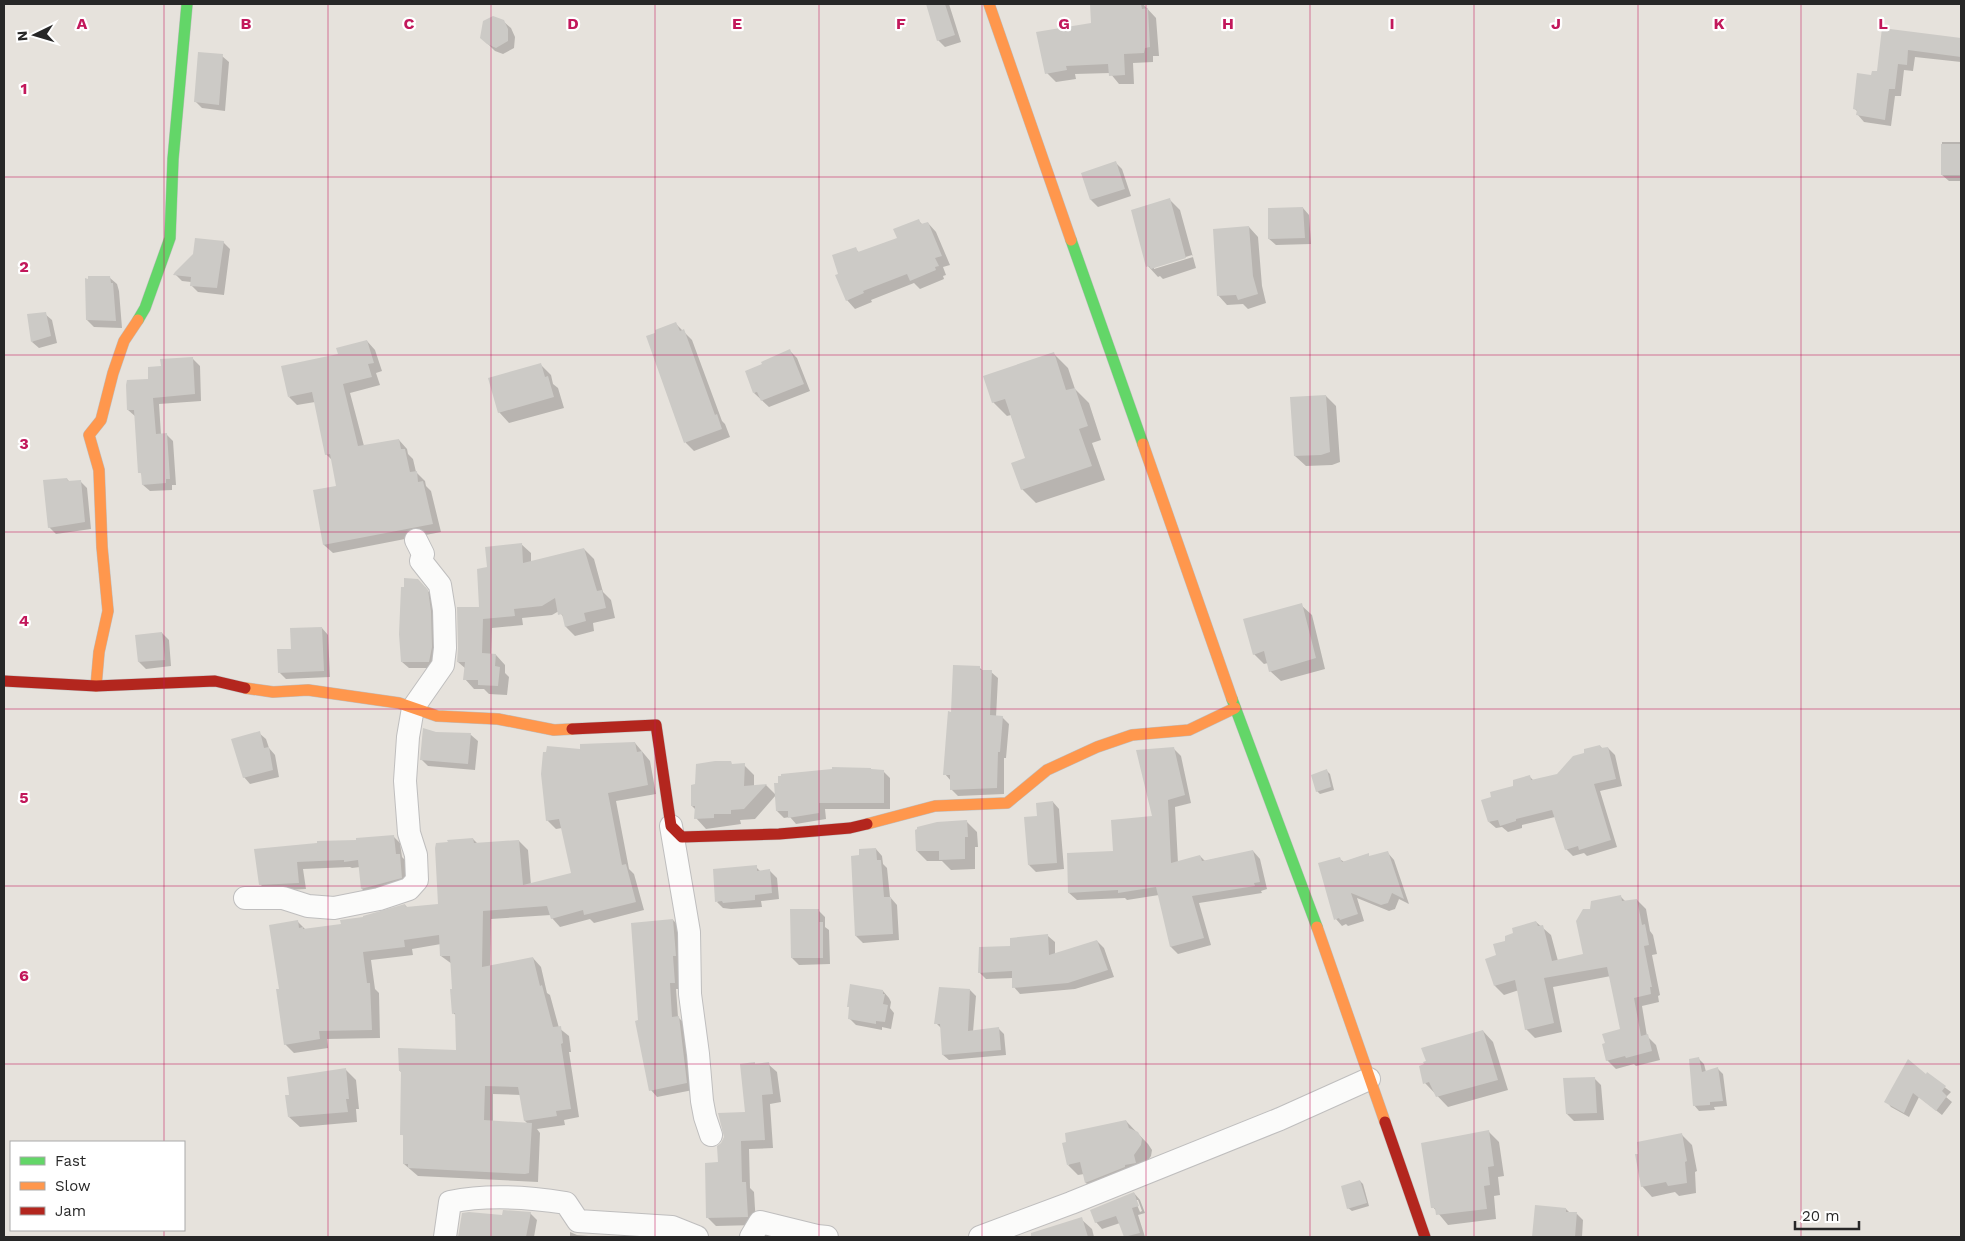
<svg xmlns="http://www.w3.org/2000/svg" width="1965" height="1241" font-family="'Work Sans',sans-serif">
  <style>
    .shadow { fill: #0003; fill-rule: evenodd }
    .building { fill: #cccac6 }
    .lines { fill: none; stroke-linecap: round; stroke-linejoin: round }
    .street-casing { stroke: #bfbebe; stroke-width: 24 }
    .fast-casing { stroke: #bfbebe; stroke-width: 12 }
    .slow-casing { stroke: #bfbebe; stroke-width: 12 }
    .jam-casing { stroke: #bfbebe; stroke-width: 12 }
    .street { stroke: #fbfbfa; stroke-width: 22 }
    .fast { stroke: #63d668; stroke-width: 11 }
    .slow { stroke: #ff974d; stroke-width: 11 }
    .jam { stroke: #b3261e; stroke-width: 11 }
    .grid { fill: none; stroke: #c2185b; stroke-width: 1; stroke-opacity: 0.55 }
    .grid-label { font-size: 16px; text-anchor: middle; font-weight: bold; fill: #c2185b; stroke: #fff; stroke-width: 4.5; stroke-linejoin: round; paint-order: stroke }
  </style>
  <rect width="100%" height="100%" fill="#e6e2dc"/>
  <path class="shadow" d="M927 4H949L961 42 945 47 938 40Z
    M1091 4H1143L1156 18 1159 56H1153V62L1133 63 1134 84H1119L1110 73 1075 74 1076 79 1056 82 1047 73 1092 24Z
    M503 21 511 28 515 37 514 48 503 54 495 51 481 37Z
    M1883 29 1961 39V62L1915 57 1913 71 1904 70 1901 96H1895L1891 126 1864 122 1858 115V112L1855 109 1872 76 1878 72Z
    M222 56 229 62 225 111 202 108 195 101Z
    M1942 142H1961V181H1949L1942 175Z
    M1116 163 1122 169 1131 196 1098 207 1091 200 1082 174Z
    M1169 199 1180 210 1196 268 1163 279 1160 276 1158 277 1148 266ZM1192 255 1193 257 1154 269V267Z
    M1303 208 1309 215 1311 244 1276 245 1269 239Z
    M918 220 923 225 928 223 936 232 950 265 943 267 946 275 943 276 944 279 920 289 914 283 871 300 872 302 855 309 847 300 840 275 855 249 860 253 899 239Z
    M1249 227 1258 237 1262 286 1266 303 1248 309 1243 304 1227 305 1218 295Z
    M223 242 230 249 224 295 198 292 191 285V282L182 281 175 274Z
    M110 278 117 284 119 291 122 328 94 327 87 320Z
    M45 314 52 320 57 343 39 348 32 342Z
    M676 324 692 340 722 421 725 424 730 437 694 451 686 443 648 337Z
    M367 341 375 350 382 371 376 373 380 385 350 393 364 446 399 440 407 449 408 454 413 459 416 472 425 481 426 486 431 491 441 532 333 553 324 545 338 487 332 460 326 454 315 402 297 405 289 397 339 355Z
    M790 351 797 358 810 391 769 407 754 393Z
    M1054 354 1068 368 1075 389 1089 403 1101 440 1092 443 1105 480 1036 503 1022 489 1026 459 1011 415 1007 416 993 402Z
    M193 359 200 366 201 401 159 404 161 435 166 434 173 441 176 485H172V490L150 491 143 485 142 475 140 472 136 417 128 410 150 380 162 368Z
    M540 364 551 375 553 384 558 388 564 408 509 423 499 412Z
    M1326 396 1336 406 1340 462 1332 465 1306 466 1295 456Z
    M67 479 70 482 80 481 87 488 91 529 56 534 49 527Z
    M521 544 531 553V562L584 549 594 559 603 592 611 600 615 618 593 623 594 631 575 636 566 627 564 618 559 611 552 615 522 618 523 625 492 628 491 655H496L505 665V673L509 677 507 695 489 694 484 689H474L465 679 466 669 458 662 480 608 488 568Z
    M425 587 434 599 436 668H409L402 662Z
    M1301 605 1312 615 1325 669 1281 681 1270 671 1268 663 1264 664 1254 654Z
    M322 628 328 635 330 677 286 679 279 672 292 650Z
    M162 633 169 640 171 666 146 669 139 662 137 636Z
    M979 667 983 671 991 672 998 678 996 717H1002L1009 724 1006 758H1004V794L958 796 951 789V781L945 774 952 713Z
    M259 733 266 739 269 748 275 755 279 777 250 784 244 777Z
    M436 733 471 735 478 741 475 770 428 766 421 759Z
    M635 743 650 761 656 794 616 801 629 869 634 874 644 910 594 923 590 919 560 927 552 918 551 915 491 919 490 967 533 958 541 967 547 993 550 995 559 1028 569 1036 571 1052H569L579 1117 564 1120 565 1125 537 1129 540 1133 538 1182 418 1176 404 1164V1137L402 1134V1073L400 1071 457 1051V1016L453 1013 452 964 441 956V944L412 949 413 955 371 960 375 989 379 993 380 1038 327 1039 328 1048 294 1053 285 1044 280 990 298 922 306 930 342 925 405 905 408 908 440 906 473 839 478 844 519 841 528 850 531 885 573 874 562 828 556 829 547 820 581 750ZM493 1094 521 1095 525 1121 528 1124 493 1122Z
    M1600 746 1603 749 1608 748 1615 755 1622 786 1600 791 1617 847 1587 856 1584 853 1573 856 1566 849 1555 817 1522 825V828L1508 832 1502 827 1496 828 1489 822 1515 787 1530 777 1534 781 1558 776 1585 754Z
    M1173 748 1181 756 1191 803 1175 807 1178 863 1200 856 1205 861 1253 851 1260 859 1267 889 1261 891 1262 893 1199 903 1211 945 1178 954 1171 947 1159 895 1127 900 1125 898 1077 900 1069 893 1153 817Z
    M733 765H744L754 775V786L766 785 776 795 872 771H883L890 778V809H825L826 819 796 824 790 817 784 818 777 811 776 795 755 819 740 820 741 824 706 829 696 818V810L692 806Z
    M1327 771 1330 774 1334 790 1320 794 1317 791Z
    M1053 802 1059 809 1064 869 1036 872 1029 865 1038 817Z
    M967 822 977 832 978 847H975V869L951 870 942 861H927L917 851Z
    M393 836 400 843 402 857 407 862 408 884 368 895 362 889 360 867 352 868 350 867 303 869 306 889 267 891 260 884 318 844 358 842Z
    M876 849 882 856 883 864 887 868 890 897 897 905 899 940 863 943 856 936 861 856Z
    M1388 853 1394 860 1409 904 1399 899 1395 909 1389 911 1357 898 1364 921 1348 926 1346 924 1342 926 1336 919 1340 859 1344 862 1368 855 1370 857Z
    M756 867 761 872 770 871 777 878 779 899 761 901 762 907 731 909 723 908 717 902Z
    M1621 897 1626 902 1637 900 1646 909 1650 931 1653 935 1657 954 1652 955 1660 995 1658 996 1659 1002 1642 1006 1647 1036 1656 1045 1660 1060 1636 1066 1634 1064 1616 1069 1607 1060 1622 1030 1611 976 1553 987 1562 1032 1535 1038 1526 1029 1519 990 1504 995 1495 986 1498 956 1506 942 1536 922 1551 935 1558 961 1584 955 1591 910Z
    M818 910 825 917V927L829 930 830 964 799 965 792 958Z
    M673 920 680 927 681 989H676L678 1017 685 1024 693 1090 657 1097 651 1090 639 1021Z
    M1048 936 1055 942V955L1097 941 1104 948 1114 977 1075 989 1020 994 1014 987 1013 978 986 979 979 972 1012 947Z
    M970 990 976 996 973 1032 999 1029 1004 1034 1006 1055 949 1060 943 1055 942 1029 936 1023Z
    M883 991 889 998 891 1002 890 1008 894 1013 891 1029 882 1027V1030L856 1025 849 1018Z
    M1483 1031 1493 1042 1508 1090 1448 1107 1425 1083Z
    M1699 1059 1704 1064 1706 1072 1718 1069 1723 1074 1727 1106 1714 1107 1715 1110 1699 1111 1694 1105Z
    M754 1063 756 1065 768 1064 777 1072 781 1102 770 1104 773 1148 749 1149 750 1188 754 1192 756 1225 716 1226 707 1217 719 1163 746 1113Z
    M345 1069 356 1080 359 1109H356L357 1122 300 1127 289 1117Z
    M1927 1074 1951 1092 1946 1097 1952 1102 1942 1115 1919 1097 1909 1117 1891 1107 1886 1101Z
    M1594 1078 1601 1085 1604 1120 1574 1121 1567 1114Z
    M1126 1121 1148 1144 1152 1150 1151 1156 1144 1166 1096 1193 1086 1183 1084 1174 1078 1175 1068 1165Z
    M1489 1132 1499 1142 1504 1176 1498 1177 1500 1195 1494 1196 1496 1219 1448 1225 1433 1207Z
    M1682 1135 1692 1145 1697 1171 1695 1172 1696 1193 1679 1196 1675 1192 1652 1197 1642 1186Z
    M1360 1181 1363 1184 1369 1206 1352 1211 1348 1208Z
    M1134 1193 1140 1200 1145 1213 1138 1215 1145 1237H1125L1120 1223 1102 1229 1096 1222ZM1135 1200H1138L1142 1211 1140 1212Z
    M1536 1206 1566 1209 1570 1213 1577 1214 1583 1220 1582 1237H1533Z
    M530 1213 537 1220 534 1237H459L463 1214 503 1217Z
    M1081 1219 1092 1229 1094 1237H1052L1050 1233Z
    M570 1232 577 1235 600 1237H570Z"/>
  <path class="building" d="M926 4H945L955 35 937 41Z
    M1090 4H1141L1142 9 1148 8 1150 47 1145 48 1144 53 1124 54 1125 75 1109 76 1108 64 1066 66 1067 70 1045 74 1036 32 1091 23Z
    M493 16 504 20 508 29V41L496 48 487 44 480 38 483 21Z
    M1882 28 1961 38V57L1908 50 1907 65 1898 64 1895 89H1889L1885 120 1856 115 1857 110 1853 109 1857 73 1871 75 1872 71H1877Z
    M198 52 223 54 219 105 194 102Z
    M1941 144H1961V175H1941Z
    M1116 161 1125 189 1090 200 1081 173Z
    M1170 198 1186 258 1151 269 1149 266 1146 267 1131 210Z
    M1303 207 1305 238 1268 239V208Z
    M919 219 921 224 928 222 942 256 935 258 939 266 935 267 936 270 910 281 907 274 863 291 864 293 846 301 835 275 838 274 832 255 856 247 858 252 897 238 893 229Z
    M1249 226 1253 276 1258 294 1238 300 1236 295 1217 296 1213 229Z
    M195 238 224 241 217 288 190 286 191 277 173 275 175 272 193 254Z
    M88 276H110L111 283H113L116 321 86 320 85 278 88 279Z
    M46 312 51 336 31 342 27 314Z
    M676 322 680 331 684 329 715 415 717 414 722 429 684 443 646 336 655 333V330Z
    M367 340 374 363 368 364 372 377 343 384 358 446 399 439 401 449H405L410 472 417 471 418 482 423 481 433 524 323 545 313 490 336 486 330 454 325 455 312 392 288 397 281 366 338 354 336 348Z
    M790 349 804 384 761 401 757 392 753 393 745 371 762 364 761 362Z
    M1054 352 1066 390 1075 388 1088 426 1079 429 1092 466 1021 490 1011 463 1025 458 1005 399 992 403 983 376Z
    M193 357 195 394 153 398 156 434 167 433 170 479H166V483L142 485 141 473H138L134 410H127L126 385 127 380 148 379V367L161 366 160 359Z
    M541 363 545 377 548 376 554 397 498 413 488 378Z
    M1326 395 1330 452 1321 455 1294 456 1290 397Z
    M67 478 68 481 81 480 85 522 48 528 43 480Z
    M522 543 523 563 584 548 597 591 602 590 606 608 584 613 586 621 565 627 562 614 558 615 555 598 542 606 514 609 515 616 483 619 482 653 496 654 495 666 500 667 498 686 478 685V680H463L465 662H457L458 648 457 607H479L477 569 487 567 485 547Z
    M404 578 418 579 428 590 431 611 432 647 429 662H401L399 634 401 587H404Z
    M1302 603 1316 658 1269 672 1264 651 1253 655 1243 619Z
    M322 627 324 671 278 673 277 649H291L290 628Z
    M162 632 165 660 138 662 135 635Z
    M953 665 980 666V670H992L990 715 1003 716 1000 752H998L997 788 950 790V775H943L948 711 951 712Z
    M423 728 436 732 471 733 468 764 420 760Z
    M260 731 264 748 269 747 273 770 243 778 231 739Z
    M635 742 637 752 642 751 648 785 608 793 622 865 626 864 636 902 584 915 583 910 551 919 547 906 483 911 482 967 533 957 540 986 542 985 553 1027 561 1026 563 1043 561 1044 571 1109 556 1111 557 1116 524 1121 518 1087 485 1086 484 1120 532 1123 529 1173 525 1174 408 1168V1164H403V1135H400L401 1071H399L398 1048 456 1050 455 1013 452 1014 450 989H452L450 956H440L439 935 404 940 405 947 363 952 367 983H370L372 1030 319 1031 320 1039 284 1045 276 989H279L269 925 298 920 299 928 303 927V929L341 924 340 920 363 917V916L405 904 406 907 438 904 435 848 436 843 448 842 447 840 473 838 474 843 519 840 523 885 571 873 559 819 546 821 541 774 543 752H546L547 746 580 749V744Z
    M1600 745 1601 748 1608 747 1616 779 1594 784 1611 840 1579 850 1578 846 1565 850 1552 810 1516 819V821L1500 826 1498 820 1488 822 1481 800 1491 797 1490 792 1513 786V780L1530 775 1531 780 1557 774 1573 756 1584 753V749Z
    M1174 747 1185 795 1168 800 1171 863 1200 855 1202 861 1253 850 1260 882 1254 883 1255 886 1192 896 1204 938 1170 947 1156 887 1118 893V890L1068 893 1067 853 1113 851 1111 820 1152 816 1136 750Z
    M715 761H731L732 764 745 763 744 786 767 784 744 809 731 810V814H714V818L694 819 695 806H691V785L695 784 696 764Z
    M832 767 871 768V769L884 770V803H819V813L788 818V811H776L774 783H778V776H781V774L832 769Z
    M1327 769 1331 787 1316 792 1311 775Z
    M1053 801 1057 863 1028 865 1024 817 1037 816 1036 803Z
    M967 820 968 837H965V859L939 860V851H916L915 830 917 829V827L937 822Z
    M394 835 396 854H400L402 878 361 889 358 860 344 862V860L319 861 297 862 299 883 259 885 254 849 317 843V841L356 840V838Z
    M876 848 877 860H881L884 897H891L893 934 855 936 851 856 859 855V849Z
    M1388 851 1404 899 1392 893 1388 903 1381 905 1351 893 1358 914 1340 920 1339 918 1334 920 1318 863 1340 857 1342 862 1369 853V856Z
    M757 865V871L770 869 772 893 755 895V900L723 903 722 901 715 902 713 869Z
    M1621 895 1622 901 1637 899 1642 925 1645 924 1649 945 1644 946 1652 987H1650L1651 994 1634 998 1641 1036 1648 1034 1652 1051 1626 1058 1625 1056 1606 1061 1602 1044 1605 1043 1602 1034 1620 1029 1607 967 1544 978 1554 1023 1525 1030 1515 980 1494 986 1485 959 1496 955 1493 944 1505 941V936L1513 933 1512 928 1536 921 1538 926 1543 925 1552 961 1583 954 1576 921 1583 909H1590L1591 901Z
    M790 909H819V922H823V958H791Z
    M673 919 676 956H673L675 983H670L672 1017 679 1016 687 1083 649 1091 635 1021 638 1020 631 923Z
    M1048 934 1049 955 1097 940 1108 970 1068 983 1012 988V971L978 973 979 947 1010 946V938Z
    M850 984 883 990V994H885L883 1004 888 1005 885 1022 876 1021V1024L848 1019 849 1007H847Z
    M939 987 970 989 968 1031 999 1027 1001 1050 942 1055 940 1024H934Z
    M1483 1030 1498 1080 1436 1097 1429 1082 1423 1084 1419 1066 1424 1064 1423 1062 1426 1061 1421 1048Z
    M1699 1057 1702 1072 1718 1067 1723 1101 1710 1102V1105L1693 1106 1689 1059Z
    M1908 1059 1926 1074 1927 1072 1946 1086 1942 1091 1947 1096 1936 1111 1913 1093 1904 1113 1884 1102Z
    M755 1062V1064L769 1062 773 1094 762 1095 765 1140 741 1141 742 1182H746L748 1217 706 1218 705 1163 718 1162 717 1146 721 1143 724 1137 718 1113 745 1112 740 1064Z
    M346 1068 349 1099H346L348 1112 288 1117 285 1095H289L287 1077Z
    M1595 1077 1597 1113 1566 1114 1563 1078Z
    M1126 1120 1129 1128 1138 1132 1142 1139 1141 1145 1134 1155 1136 1163 1125 1165V1167L1085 1183 1080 1162 1067 1165 1062 1143 1066 1142 1065 1133Z
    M1489 1130 1494 1166 1488 1167 1490 1185 1484 1186 1487 1209 1436 1215 1435 1208H1431L1421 1143Z
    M1682 1133 1687 1161 1685 1162 1687 1183 1668 1186 1666 1182 1641 1187 1635 1154H1638L1637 1142Z
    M1360 1180 1367 1203 1347 1209 1341 1186Z
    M1134 1192 1139 1206 1132 1208 1140 1233 1124 1237 1116 1216 1095 1223 1090 1210Z
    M1535 1205 1566 1208V1212H1577L1575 1237H1532Z
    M503 1210 531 1212 526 1237H458L462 1213 469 1212 502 1215Z
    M1082 1217 1088 1237H1031V1233Z"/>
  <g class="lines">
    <defs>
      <path id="street" d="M671 826 689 932 690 994 698 1054 702 1101 705 1117 711 1135
        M245 898H283L308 906 334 908 379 899 409 889 417 880 416 855 409 833 405 781 408 737 413 708 443 665 445 648 444 610 440 585 421 561 423 554 416 540
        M445 1237 450 1202C488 1194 527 1197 566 1203L578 1221 672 1227 697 1237
        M751 1237 760 1222 817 1236 827 1237
        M980 1237 1071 1203 1280 1119 1369 1079"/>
      <path id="fast" d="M1071 240 1143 444
        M138 320 145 308 170 238 173 159 187 4
        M1232 699 1317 927"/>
      <path id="slow" d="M989 4 1071 240
        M1143 444 1232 699
        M96 686 99 652 108 611 102 547 99 470 89 435 101 420 113 373 124 341 138 320
        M245 688 273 692 308 690 399 703 437 716 498 719 554 730 572 729
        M867 824 935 806 1007 803 1047 770 1097 747 1132 735 1189 730 1235 708
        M1317 927 1385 1122"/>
      <path id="jam" d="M4 681 96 686 215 681 245 688
        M572 729 656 725 671 826 682 837 779 834 850 828 867 824
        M1385 1122 1425 1237"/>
    </defs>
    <use href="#street" class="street-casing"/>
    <use href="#fast" class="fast-casing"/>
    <use href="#slow" class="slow-casing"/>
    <use href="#jam" class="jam-casing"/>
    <use href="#street" class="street"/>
    <use href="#fast" class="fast"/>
    <use href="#slow" class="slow"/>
    <use href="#jam" class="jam"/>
  </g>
  <path class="grid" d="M164 4V1142M328 4V1237M491 4V1237M655 4V1237M819 4V1237M982 4V1237M1146 4V1237M1310 4V1237M1474 4V1237M1638 4V1237M1801 4V1237M4 177H1961M4 355H1961M4 532H1961M4 709H1961M4 886H1961M4 1064H1961M164 1230V1237"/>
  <g class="grid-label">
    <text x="82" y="29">A</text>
    <text x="246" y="29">B</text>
    <text x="409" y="29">C</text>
    <text x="573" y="29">D</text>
    <text x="737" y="29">E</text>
    <text x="901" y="29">F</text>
    <text x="1064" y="29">G</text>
    <text x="1228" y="29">H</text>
    <text x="1392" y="29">I</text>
    <text x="1556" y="29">J</text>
    <text x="1719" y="29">K</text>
    <text x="1883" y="29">L</text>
    <text x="24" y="94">1</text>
    <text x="24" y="272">2</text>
    <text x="24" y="449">3</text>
    <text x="24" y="626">4</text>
    <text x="24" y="803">5</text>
    <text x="24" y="981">6</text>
  </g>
  <rect width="1965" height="1241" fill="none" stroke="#272727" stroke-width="10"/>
  <rect x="10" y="1141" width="175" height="90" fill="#ffffff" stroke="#a9a9a9"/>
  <rect x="20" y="1157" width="25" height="8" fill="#63d668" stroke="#a9a9a9"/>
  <text x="55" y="1166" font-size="15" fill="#272727">Fast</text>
  <rect x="20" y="1182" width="25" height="8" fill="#ff974d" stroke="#a9a9a9"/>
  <text x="55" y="1191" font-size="15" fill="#272727">Slow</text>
  <rect x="20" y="1207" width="25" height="8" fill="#b3261e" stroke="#a9a9a9"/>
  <text x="55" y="1216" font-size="15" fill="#272727">Jam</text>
  <g transform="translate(35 35) rotate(265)" stroke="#ffffff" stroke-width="4" paint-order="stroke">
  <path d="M0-4L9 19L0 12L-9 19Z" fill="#272727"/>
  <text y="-8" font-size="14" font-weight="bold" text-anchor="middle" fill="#272727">N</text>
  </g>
  <path d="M1795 1221v8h64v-8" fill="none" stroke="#272727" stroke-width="2.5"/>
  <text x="1802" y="1221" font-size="15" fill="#272727" stroke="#ffffff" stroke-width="4" paint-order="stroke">20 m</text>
</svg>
